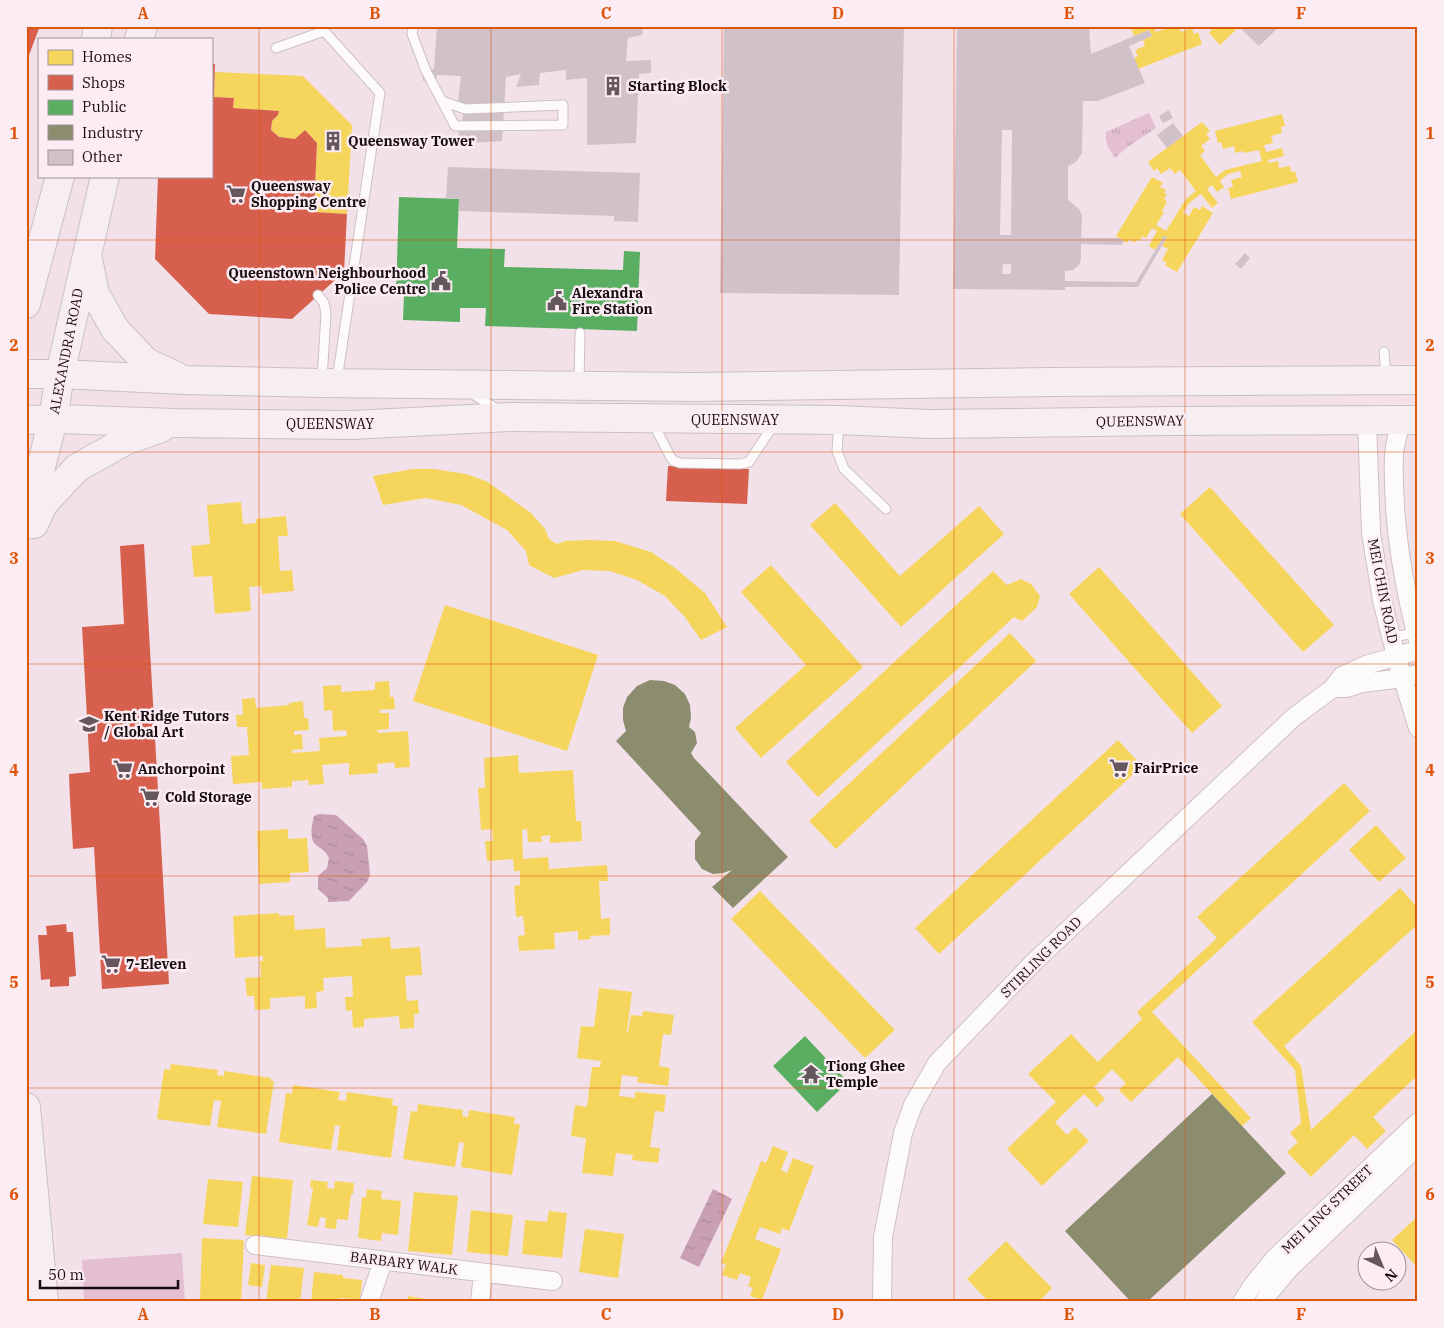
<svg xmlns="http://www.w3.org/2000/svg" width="1444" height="1328" font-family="'IBM Plex Serif',serif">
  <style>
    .grass { fill: url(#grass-tufts) }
    .garden { fill: #e4bfd1 }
    .water { fill: url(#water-ripples) }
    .homes { fill: #f6d55c }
    .shops { fill: #d6604d }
    .public { fill: #5aae61 }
    .industry { fill: #8c8c6e }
    .building { fill: #d1c2ca; fill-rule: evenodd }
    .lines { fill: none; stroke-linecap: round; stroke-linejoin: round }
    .service-casing { stroke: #cdc0c6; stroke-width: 11 }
    .minor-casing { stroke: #cdc0c6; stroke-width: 20 }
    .primary-casing { stroke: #c8c0c4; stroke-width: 30 }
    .service { stroke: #fdfafc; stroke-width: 9 }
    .minor { stroke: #fdfafc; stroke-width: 18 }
    .primary { stroke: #f6eef2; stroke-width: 28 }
    .grid { fill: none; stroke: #de550c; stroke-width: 1; stroke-opacity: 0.55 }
    .labels { text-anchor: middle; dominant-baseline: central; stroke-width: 5; stroke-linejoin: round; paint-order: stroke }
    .poi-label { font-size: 14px; font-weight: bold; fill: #180d12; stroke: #fbedf3; text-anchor: start }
    .street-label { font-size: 14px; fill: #180d12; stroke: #fbedf3 }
    .neatline { fill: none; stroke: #de550c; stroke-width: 2 }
    .grid-label { font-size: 16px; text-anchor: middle; font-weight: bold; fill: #de550c }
  </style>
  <defs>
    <pattern id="grass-tufts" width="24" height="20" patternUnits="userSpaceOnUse" patternTransform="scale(1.25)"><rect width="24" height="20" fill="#e4bfd1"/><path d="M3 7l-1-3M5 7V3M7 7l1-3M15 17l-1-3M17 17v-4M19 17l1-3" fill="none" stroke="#c3a3b2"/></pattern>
    <pattern id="water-ripples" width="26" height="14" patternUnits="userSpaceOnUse" patternTransform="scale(1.25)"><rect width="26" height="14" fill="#c89fb3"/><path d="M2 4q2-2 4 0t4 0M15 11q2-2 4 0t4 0" fill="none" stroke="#ab8899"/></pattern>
  </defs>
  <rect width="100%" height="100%" fill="#f3e1ea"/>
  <path class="grass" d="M1149 113 1156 128 1126 148 1115 158C1109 150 1105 143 1106 132Z"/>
  <path class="garden" d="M182 1253 185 1302H84L82 1260Z"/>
  <path class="water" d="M319 814 336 815 363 839 367 846 370 875 367 882 349 901 328 902V898L318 889V876L327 868 329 858C324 849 322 850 315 844 309 838 312 824 314 816Z
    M713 1189 732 1199 699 1267 680 1258Z"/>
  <path class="homes" d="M1136 26H1154L1156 32 1170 27 1171 29 1179 26 1181 32 1192 28 1194 34 1198 32 1202 44 1138 69 1134 58 1138 56 1135 50 1145 46 1143 40 1152 36 1149 30 1134 36 1131 28Z
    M1215 26H1240L1220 45 1209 33Z
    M215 72 303 76 352 125 347 214 314 212 317 143 305 130 295 139 279 137 271 130 272 121 278 115 279 111 233 108 234 98 214 97Z
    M1282 114 1285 126 1281 127 1282 133 1271 136 1273 143 1264 145 1266 152 1282 148 1284 156 1268 160 1269 163 1278 161 1279 168 1290 166 1291 172 1295 171 1298 182 1231 199 1228 188 1233 187 1231 180 1242 177 1240 171 1228 174 1220 181 1224 187 1217 192 1212 185 1207 189 1218 203 1212 208 1201 194 1189 203 1183 213 1189 216 1194 207 1200 210 1202 206 1213 213 1177 272 1165 265 1167 263 1162 260 1168 249 1162 246 1167 237 1164 236 1155 250 1149 246 1157 231 1152 228 1146 238 1142 236 1139 241 1136 240 1135 243 1129 239 1127 243 1116 236 1152 177 1163 183 1160 187 1166 190 1164 193 1167 194 1164 199 1167 202 1162 211 1164 212 1156 225 1166 231 1186 199 1196 191 1180 170 1175 174 1170 168 1161 174 1157 168 1154 171 1148 162 1202 122 1210 131 1206 134 1210 139 1201 146 1205 151 1200 155 1216 177 1225 170 1262 161 1259 150 1244 153 1243 151 1235 153 1234 146 1223 149 1221 142 1218 143 1215 131Z
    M413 469H434L466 474 486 481 531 513 545 529 549 539 557 544 565 541 590 540 615 541 651 552 675 568 705 593 727 627 701 640 684 616 665 596 637 580 610 571 583 570 554 578 529 565 526 551 507 530 461 505 426 498 383 505 373 476Z
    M1210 487 1334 625 1303 652 1180 514Z
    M241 502 243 524 256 523V519L286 516 288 536H278L280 571 292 570 294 591 262 594 261 586 249 587 251 611 215 614 212 576 194 577 191 546 210 544 207 505Z
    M835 503 900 576 979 506 1004 534 901 627 810 525Z
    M771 565 863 667 761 758 735 728 806 665 741 592Z
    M1099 567 1222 706 1192 733 1069 594Z
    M993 571 1007 585 1021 579 1031 584 1040 596 1037 607 1022 621 1014 617 818 797 786 762Z
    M445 605 598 655 567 751 413 701Z
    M1010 633 1036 661 836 849 809 821Z
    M389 681 390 697H394L395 709 379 710 380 713H389V729L377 730 378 733 408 731 410 767 395 768 394 762 377 764 378 773 349 775V763L322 765 324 784 309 785 308 780 292 781V787L262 789V782L233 784 231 756 249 755 247 727H237L236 715H243L242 699 255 698 256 708 289 705V703L303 701 304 718H308L309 730 294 731V735L302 734 303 749 292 750V753L320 751 319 738 347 736 346 730 333 731 332 710 324 711 323 686 341 685V692L375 690V682Z
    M1118 740 1142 766 939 954 915 928Z
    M518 755 519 773 573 770 576 821H581L582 841 550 843V835L541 836 542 842H528L527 829 522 830 523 859 548 857 549 869 607 865 608 881H599L601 919 610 918V935L590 936 591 939 578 940V931L554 933 555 949 519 951 518 936 525 935 523 916 516 917 514 886 520 885V871H514L513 859 487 861 485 841H493L492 829 481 830 478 788H485L484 758Z
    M1344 783 1370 811 1152 1012 1251 1118 1242 1126 1178 1057 1131 1102 1119 1090 1126 1083 1112 1069 1094 1087 1105 1099 1097 1107 1084 1094 1055 1122 1067 1135 1075 1127 1089 1141 1042 1186 1007 1149 1056 1102 1028 1074 1071 1034 1098 1062 1142 1019 1137 1012 1217 938 1197 917Z
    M1376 825 1406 858 1379 882 1349 850Z
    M288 829V839L307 838 309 872 290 873V882L259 884 257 831Z
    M1400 888 1418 908V924L1284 1046 1301 1066 1311 1130 1418 1029V1075L1373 1117 1386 1131 1367 1149 1354 1135 1311 1177 1287 1152 1298 1142 1290 1133 1301 1123 1295 1070 1252 1022Z
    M760 891 895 1030 865 1058 731 919Z
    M279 913V916L294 915 295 930 325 928 326 948 362 946 361 939 390 937 391 949 420 947 422 975 405 976 407 1001 418 1000 419 1014H414V1028L400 1029 399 1016 364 1019V1027L353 1028 352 1010 346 1011 345 997H353L352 976 323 978 324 991 316 992 317 1008 305 1009V996L270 998V1009L255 1010 254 996H247L245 978 261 977 260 961H263V956L235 958 233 916Z
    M599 988 632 992 627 1032H628L631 1015 642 1016 643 1011 674 1015 671 1035 663 1034 659 1066 670 1068 668 1086 637 1082 638 1077 622 1075 619 1096 635 1098V1092L666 1095 664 1112 655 1111 650 1147 660 1148 658 1163 632 1160 633 1155 616 1153 613 1176 582 1173 586 1138 571 1136 575 1105 587 1107 592 1067H600L601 1061 577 1058 581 1026 594 1027Z
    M171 1064 218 1070 217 1075 224 1076V1071L271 1078V1081H274L266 1134 217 1127 221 1101 214 1100 210 1126 157 1119 164 1069 170 1070Z
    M293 1085 340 1092 338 1100 346 1101 347 1092 393 1099 392 1105 398 1106 391 1158 337 1150 340 1126 335 1125 331 1150 279 1142 286 1093 292 1094Z
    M418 1104 463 1110 462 1116 468 1117 469 1110 515 1117 514 1124H520L512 1175 461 1167 464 1143 459 1142 455 1167 403 1159 411 1111 417 1112Z
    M773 1146 788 1152 781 1170 787 1173 793 1158 814 1166 789 1231 782 1228 780 1234 760 1227 755 1239 781 1249 762 1300 750 1296 753 1288 748 1286 751 1277 740 1273 737 1280 722 1275 726 1264 721 1263 761 1161 766 1163Z
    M252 1176 293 1180 287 1239 245 1235Z
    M208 1179 243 1182 238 1227 203 1224Z
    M311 1180 328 1182 327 1188 334 1189 335 1181 354 1183 353 1194H351L348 1220 337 1219 336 1229 325 1228 326 1218 320 1217 318 1227 307 1225 313 1188 310 1187Z
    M367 1189 382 1191 381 1199 401 1201 398 1235 382 1233 381 1241 358 1238 362 1197 366 1198Z
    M414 1192 458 1196 452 1255 408 1251Z
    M471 1210 513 1215 508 1256 467 1252Z
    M549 1211 567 1213 562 1258 522 1254 525 1220 547 1222Z
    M1418 1216V1268L1392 1240Z
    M585 1229 624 1234 618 1278 579 1272Z
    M202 1238 244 1240 241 1302 200 1301Z
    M1006 1241 1052 1288 1039 1302H989L967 1279Z
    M251 1263 265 1265 262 1287 248 1285Z
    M271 1265 304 1268 300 1302H266Z
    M314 1272 343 1275V1278L362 1280 360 1300 341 1298 340 1302H311Z
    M408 1296 438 1301V1302H407Z"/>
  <path class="shops" d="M26 26H40L26 63Z
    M211 64H215L214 97 234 98 233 108 279 111 278 115 272 121 271 130 279 137 295 139 305 130 317 143 314 212 347 214 344 272 292 319 209 314 155 259 158 176H211Z
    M668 466 749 469 747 504 666 501Z
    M144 544 169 984 102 989 94 847 73 849 70 800 69 774 90 772 82 627 124 624 120 546Z
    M66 924 67 932H73L76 976 69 977V986L50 987V979L41 980 38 935H47L46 926Z"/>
  <path class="public" d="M399 197 459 199 457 248 505 249 504 267 623 270 624 251 640 252 637 331 485 326 486 308H460V322L403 320 404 295 396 294Z
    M805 1036 848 1082 817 1112 773 1066Z"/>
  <path class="industry" d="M650 680 664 681 675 685 685 694 690 705 691 718 689 727 695 732 697 743 691 753 694 758 788 857 733 908 712 887 732 870 723 873 713 874 702 869 695 859V841L701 833 616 741 626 731 623 720V708L627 697 637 686Z
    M1212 1094 1286 1173 1147 1302H1131L1065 1231Z"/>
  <path class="building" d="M437 26H643L642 35 628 38 626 61 651 60V73L639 74 636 143 587 145V78L566 80V70L540 73 539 85 516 87 521 74 506 77 502 141 456 144 466 105 458 103 461 76 437 75 436 83 423 81 422 72 434 69Z
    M724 26H904L899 295 720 293Z
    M957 26H1089L1091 54 1149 30 1152 36 1129 46 1145 83 1098 101H1083L1082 153 1076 162 1068 166V200L1079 209 1082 215 1081 238H1119L1124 241 1122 245 1081 244V259L1079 265 1073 270 1065 271V281L1136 282 1164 236 1167 237 1138 287H1065V290L953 289ZM1002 130H1012L1011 235H1000ZM1003 264H1011V274H1002Z
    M1238 26H1277L1278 28 1259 46Z
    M1169 110 1173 118 1163 123 1159 116Z
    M1173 123 1183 136 1167 148 1157 135Z
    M448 167 640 173 638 222 614 221V216L459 211V199L446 198Z
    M1245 253 1250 258 1241 269 1235 264Z"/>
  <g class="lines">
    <defs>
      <path id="service" d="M413 26 412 34 426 71 455 126 563 125V105L465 109 442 101
        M276 48 324 31 380 93 337 380
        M318 295 324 303 326 313 322 380
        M1384 352 1386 377
        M579 382 580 333
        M471 391 477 397 497 409
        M653 423 671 458 674 461 680 463 740 464 749 462 774 424
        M839 423 837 451 844 469 886 509
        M1392 637 1416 633"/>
      <path id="minor" d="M1401 420C1399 431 1395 443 1394 454 1392 516 1402 580 1418 640
        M1367 421 1371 533 1382 600 1396 656 1418 728
        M1333 688H1347L1362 683 1403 678 1418 674
        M255 1245 553 1281
        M369 1302 383 1261
        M480 1302 483 1273
        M882 1302 883 1237 903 1133 913 1105 937 1063 1033 963 1294 717 1333 688 1342 676 1366 665 1418 650
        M1242 1302 1252 1286 1275 1258 1418 1122
        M1264 1302 1269 1293 1289 1269 1418 1146"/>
      <path id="primary" d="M96 39 98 26
        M139 39 143 26
        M88 259 95 294 115 329 146 362 176 376
        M26 304 60 176
        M26 374H60L184 380 322 383 692 387 1050 382 1418 380
        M26 420 59 419 174 423 352 425 510 417 839 420 929 424 1172 421 1418 420
        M34 524 44 503 77 468 125 441 161 428
        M26 525 53 420 60 374 105 176
        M26 1107 44 1302"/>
    </defs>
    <use href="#service" class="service-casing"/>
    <use href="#minor" class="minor-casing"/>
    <use href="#primary" class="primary-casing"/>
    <use href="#service" class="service"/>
    <use href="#minor" class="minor"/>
    <use href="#primary" class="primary"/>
  </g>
  <path class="grid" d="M259 26V1302M491 26V1302M722 26V1302M954 26V1302M1185 26V1302M26 240H1418M26 452H1418M26 664H1418M26 876H1418M26 1088H1418"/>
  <defs>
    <symbol id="building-bare" viewBox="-9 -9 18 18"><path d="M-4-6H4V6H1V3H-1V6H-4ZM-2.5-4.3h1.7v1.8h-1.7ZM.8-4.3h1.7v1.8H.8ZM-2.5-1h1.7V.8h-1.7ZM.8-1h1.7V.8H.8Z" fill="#65575e" stroke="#fbedf3" stroke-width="2.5" paint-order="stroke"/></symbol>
    <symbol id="supermarket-bare" viewBox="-9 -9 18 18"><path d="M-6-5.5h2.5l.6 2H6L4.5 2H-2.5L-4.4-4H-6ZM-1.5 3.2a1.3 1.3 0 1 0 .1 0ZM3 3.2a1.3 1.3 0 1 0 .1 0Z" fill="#65575e" stroke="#fbedf3" stroke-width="2.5" paint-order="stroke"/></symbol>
    <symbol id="civic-bare" viewBox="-9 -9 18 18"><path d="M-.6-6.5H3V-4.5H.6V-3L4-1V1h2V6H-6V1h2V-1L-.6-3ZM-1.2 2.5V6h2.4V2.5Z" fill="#65575e" stroke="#fbedf3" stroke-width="2.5" paint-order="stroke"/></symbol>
    <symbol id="school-bare" viewBox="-9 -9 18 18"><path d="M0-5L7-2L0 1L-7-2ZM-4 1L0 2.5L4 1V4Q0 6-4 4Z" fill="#65575e" stroke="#fbedf3" stroke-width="2.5" paint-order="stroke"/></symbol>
    <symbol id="temple-bare" viewBox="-9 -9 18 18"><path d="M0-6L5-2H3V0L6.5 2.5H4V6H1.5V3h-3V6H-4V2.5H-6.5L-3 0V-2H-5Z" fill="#65575e" stroke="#fbedf3" stroke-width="2.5" paint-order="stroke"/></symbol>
  </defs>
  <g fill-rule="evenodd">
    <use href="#building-bare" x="599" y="72" width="28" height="28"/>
    <use href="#building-bare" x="319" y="127" width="28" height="28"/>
    <use href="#supermarket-bare" x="222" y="180" width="28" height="28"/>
    <use href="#civic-bare" x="427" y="267" width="28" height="28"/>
    <use href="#civic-bare" x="543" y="287" width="28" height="28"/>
    <use href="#school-bare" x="75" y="710" width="28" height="28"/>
    <use href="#supermarket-bare" x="1105" y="754" width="28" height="28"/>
    <use href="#supermarket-bare" x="109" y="755" width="28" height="28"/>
    <use href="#supermarket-bare" x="136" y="783" width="28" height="28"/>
    <use href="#supermarket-bare" x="97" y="950" width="28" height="28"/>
    <use href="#temple-bare" x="797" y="1060" width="28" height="28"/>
  </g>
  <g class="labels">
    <g class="poi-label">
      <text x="628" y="86">Starting Block</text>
      <text x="348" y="141">Queensway Tower</text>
      <text x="251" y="186">Queensway<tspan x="251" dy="16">Shopping Centre</tspan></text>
      <text x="426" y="273" text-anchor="end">Queenstown Neighbourhood<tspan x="426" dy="16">Police Centre</tspan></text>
      <text x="572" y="293">Alexandra<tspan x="572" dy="16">Fire Station</tspan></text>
      <text x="104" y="716">Kent Ridge Tutors<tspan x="104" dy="16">/ Global Art</tspan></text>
      <text x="1134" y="768">FairPrice</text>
      <text x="138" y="769">Anchorpoint</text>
      <text x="165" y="797">Cold Storage</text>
      <text x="126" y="964">7-Eleven</text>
      <text x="826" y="1066">Tiong Ghee<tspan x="826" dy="16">Temple</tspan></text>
    </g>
    <g class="street-label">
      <text transform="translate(66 351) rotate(-79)">ALEXANDRA ROAD</text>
      <text x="735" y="420">QUEENSWAY</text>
      <text transform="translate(1140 421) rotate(-1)">QUEENSWAY</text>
      <text x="330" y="424">QUEENSWAY</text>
      <text transform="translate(1383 591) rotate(79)">MEI CHIN ROAD</text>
      <text transform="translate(1041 957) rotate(-45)">STIRLING ROAD</text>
      <text transform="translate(1327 1209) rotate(-44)">MEI LING STREET</text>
      <text transform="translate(404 1263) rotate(7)">BARBARY WALK</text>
    </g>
  </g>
  <rect width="1444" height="1328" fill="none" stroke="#fbedf3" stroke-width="55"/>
  <rect x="38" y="38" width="175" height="140" fill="#fbedf3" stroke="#a09399"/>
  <rect x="48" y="50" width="25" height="15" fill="#f6d55c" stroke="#a09399"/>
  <text x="82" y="62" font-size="15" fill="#180d12">Homes</text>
  <rect x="48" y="75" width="25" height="15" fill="#d6604d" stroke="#a09399"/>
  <text x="82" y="88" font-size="15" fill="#180d12">Shops</text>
  <rect x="48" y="100" width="25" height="15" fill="#5aae61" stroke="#a09399"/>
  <text x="82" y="112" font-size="15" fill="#180d12">Public</text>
  <rect x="48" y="125" width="25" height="15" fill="#8c8c6e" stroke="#a09399"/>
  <text x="82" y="138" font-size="15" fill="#180d12">Industry</text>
  <rect x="48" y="150" width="25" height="15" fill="#d1c2ca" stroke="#a09399"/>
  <text x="82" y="162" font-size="15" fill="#180d12">Other</text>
  <g transform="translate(1382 1266) rotate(136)"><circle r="24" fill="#fbedf3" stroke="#a09399"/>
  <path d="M0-4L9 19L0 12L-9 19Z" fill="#65575e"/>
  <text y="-8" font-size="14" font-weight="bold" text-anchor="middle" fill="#180d12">N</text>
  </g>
  <path d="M40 1280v8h138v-8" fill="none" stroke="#180d12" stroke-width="2.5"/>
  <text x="48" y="1280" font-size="15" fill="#180d12" stroke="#fbedf3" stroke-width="4" paint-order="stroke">50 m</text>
  <rect x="28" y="28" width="1388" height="1272" class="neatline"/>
  <g class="grid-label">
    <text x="143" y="19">A</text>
    <text x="375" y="19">B</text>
    <text x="606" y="19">C</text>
    <text x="838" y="19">D</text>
    <text x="1069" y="19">E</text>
    <text x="1301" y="19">F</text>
    <text x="14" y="139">1</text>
    <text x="1430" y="139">1</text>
    <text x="14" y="351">2</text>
    <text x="1430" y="351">2</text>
    <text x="14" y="564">3</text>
    <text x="1430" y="564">3</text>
    <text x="14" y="776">4</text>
    <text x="1430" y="776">4</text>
    <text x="14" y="988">5</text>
    <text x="1430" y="988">5</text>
    <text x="14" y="1200">6</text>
    <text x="1430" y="1200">6</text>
    <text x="143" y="1320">A</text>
    <text x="375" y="1320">B</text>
    <text x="606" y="1320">C</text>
    <text x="838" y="1320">D</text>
    <text x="1069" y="1320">E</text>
    <text x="1301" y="1320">F</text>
  </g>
</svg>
